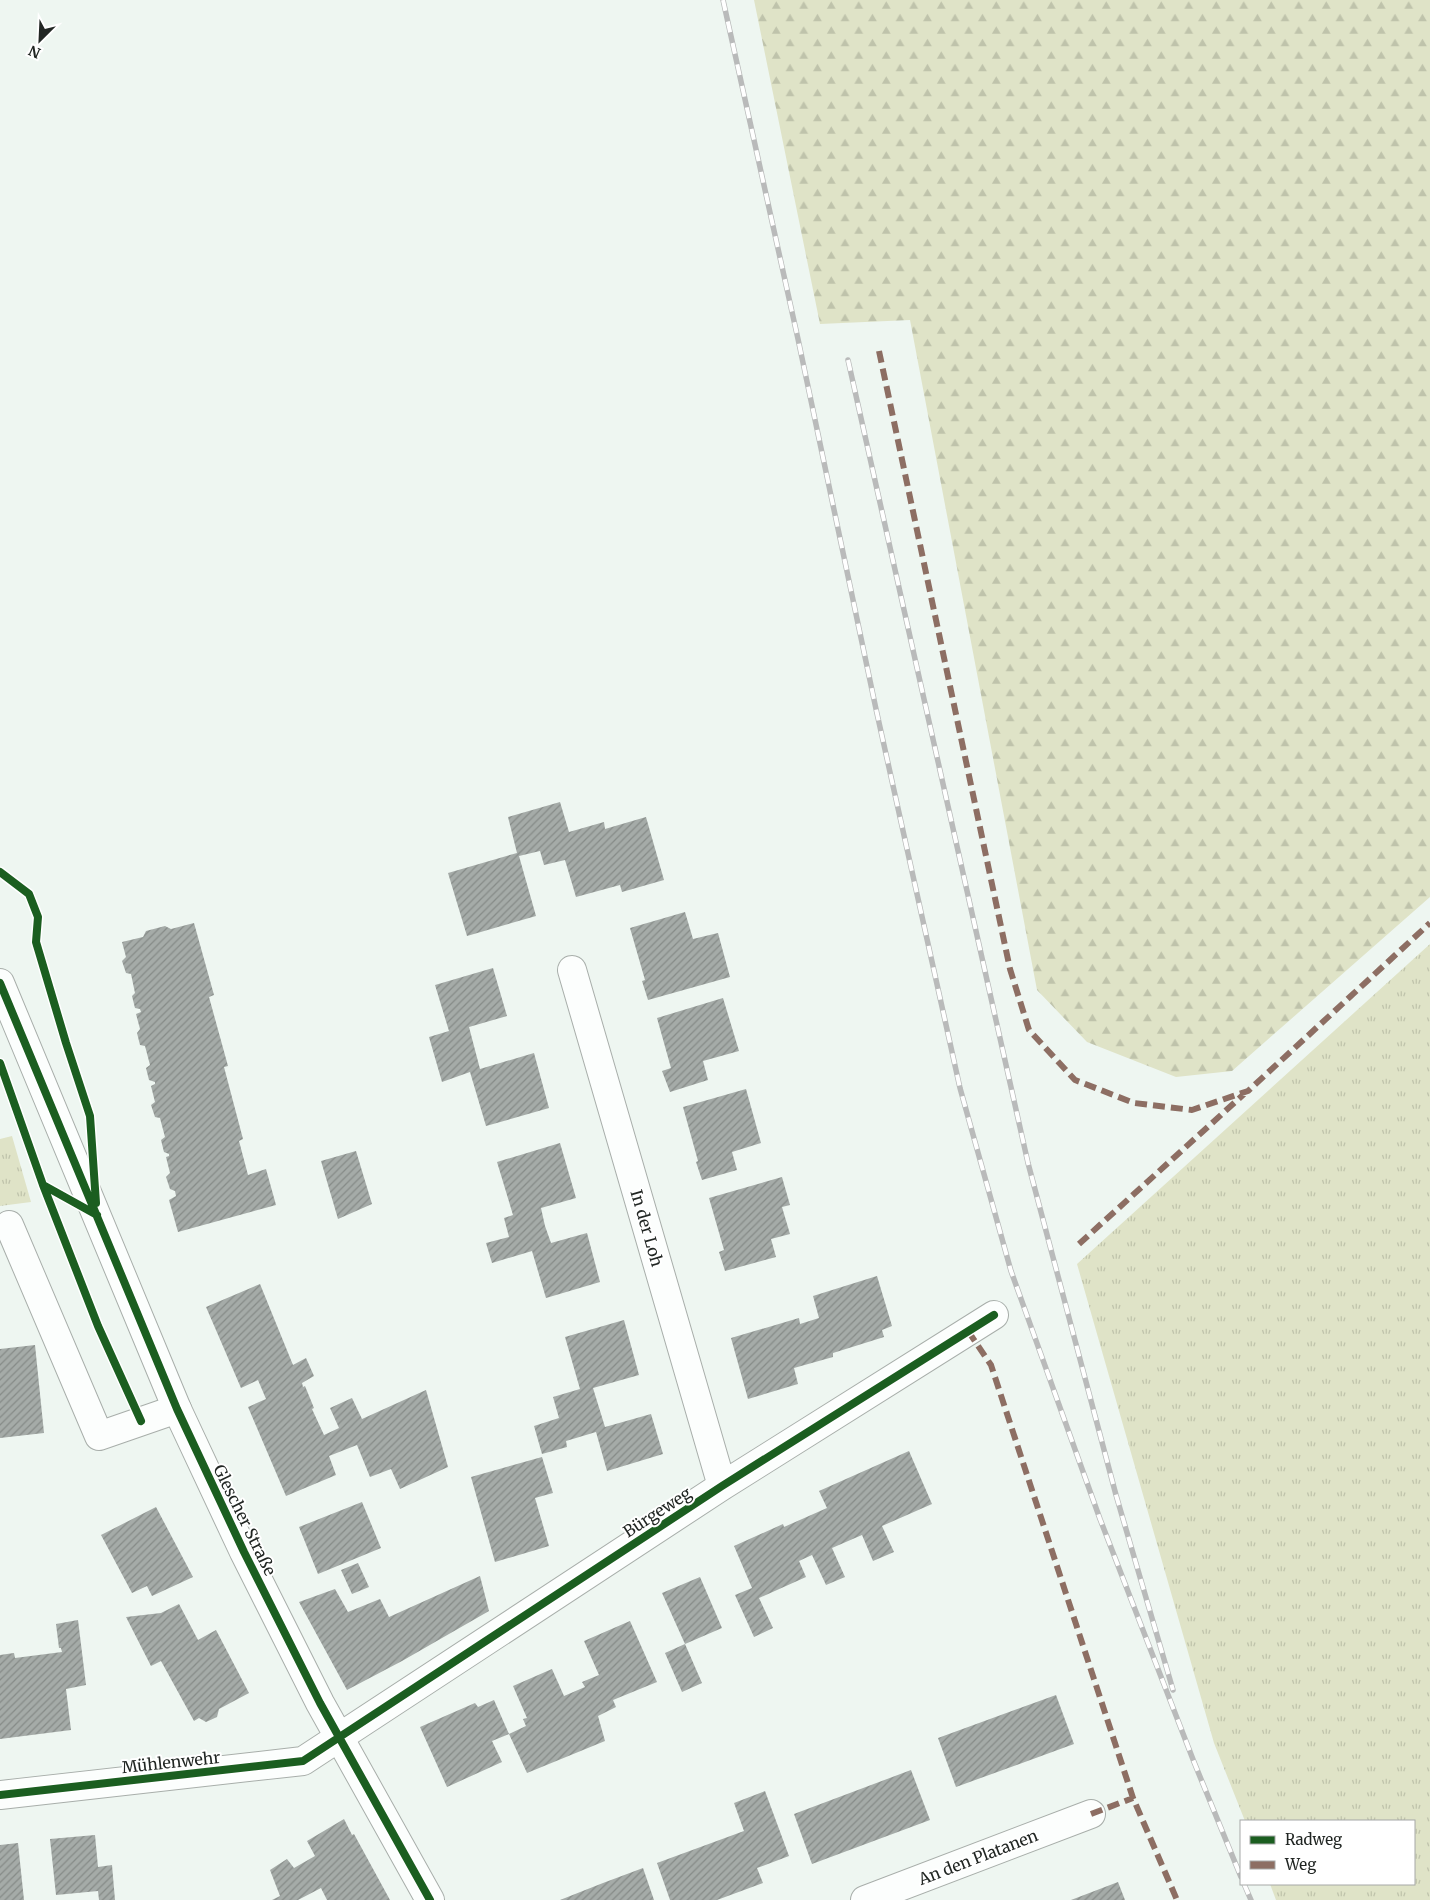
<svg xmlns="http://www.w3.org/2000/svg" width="1430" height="1900" font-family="Merriweather,serif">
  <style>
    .grass { fill: url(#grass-tufts) }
    .forest { fill: url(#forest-firs) }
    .building { fill: url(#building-hatch) }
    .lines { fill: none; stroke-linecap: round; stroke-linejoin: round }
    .minor-casing { stroke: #a8aeaa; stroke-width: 30 }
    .tertiary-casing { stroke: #a8aeaa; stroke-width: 30 }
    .minor { stroke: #fcfefd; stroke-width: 28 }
    .tertiary { stroke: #fcfefd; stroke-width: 28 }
    .rail-casing { stroke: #b9baba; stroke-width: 5.5 }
    .rail { stroke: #fff; stroke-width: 4; stroke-dasharray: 11; stroke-linecap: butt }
    .quiet { stroke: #8d6e63; stroke-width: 6; stroke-dasharray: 12 6; stroke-linecap: butt }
    .cycleway-casing { stroke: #fff; stroke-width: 11 }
    .cycleway { stroke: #1b5e20; stroke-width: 8 }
    .labels { text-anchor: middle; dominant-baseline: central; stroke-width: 4; stroke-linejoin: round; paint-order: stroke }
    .street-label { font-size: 16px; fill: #212623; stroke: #fff }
  </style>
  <defs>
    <pattern id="grass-tufts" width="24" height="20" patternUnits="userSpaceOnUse" patternTransform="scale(1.25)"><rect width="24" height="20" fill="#dfe3c7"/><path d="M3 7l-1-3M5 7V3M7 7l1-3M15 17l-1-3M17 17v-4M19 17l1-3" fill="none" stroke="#bfc3ab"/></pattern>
    <pattern id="forest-firs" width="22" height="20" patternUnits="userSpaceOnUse" patternTransform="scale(1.25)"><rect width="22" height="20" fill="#dfe3c7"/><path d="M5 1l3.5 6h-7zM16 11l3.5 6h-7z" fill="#bfc3ab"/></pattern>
    <pattern id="building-hatch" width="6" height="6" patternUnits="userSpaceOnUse" patternTransform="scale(1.25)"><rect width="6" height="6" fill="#a5aba8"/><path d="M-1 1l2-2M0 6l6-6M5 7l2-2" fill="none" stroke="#868b88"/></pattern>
  </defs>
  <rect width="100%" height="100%" fill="#eef6f1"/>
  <path class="grass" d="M1430 944V1900H1276L1270 1884H1414V1821H1245L1214 1743 1077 1264Z
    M12 1136 31 1202 0 1206V1139Z"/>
  <path class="forest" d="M754 0H1430V897L1232 1071 1176 1077 1087 1042 1037 990 910 320 820 324Z"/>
  <path class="building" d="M560 802 569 832 604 822 605 829 646 817 664 880 622 892 620 885 576 897 565 860 544 865 540 851 519 856 536 916 467 936 448 873 517 853 508 817Z
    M685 912 693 939 718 933 730 977 648 1000 642 981 645 980 630 928Z
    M194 923 214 995 209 997 228 1066 224 1067 243 1139 239 1141 248 1175 266 1169 276 1205 178 1232 169 1200 176 1196 175 1191 170 1189 166 1177 170 1173 166 1157 169 1156V1154L164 1152 161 1140 165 1137 161 1122 160 1118 155 1117 151 1105 155 1102 151 1086 155 1084V1082L149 1080 146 1068 150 1065 145 1046 140 1045 137 1033 140 1029 136 1014 141 1012 140 1009 135 1008 132 996 135 993 131 974 126 973 122 961 126 957 122 942 143 937 146 931 165 926 171 929Z
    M493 968 507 1016 469 1027 480 1069 534 1053 549 1108 486 1126 470 1072 442 1082 429 1037 449 1031 435 985Z
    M723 998 739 1051 703 1061 708 1080 670 1092 662 1071 671 1068 657 1018Z
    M746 1089 761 1143 732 1152 737 1170 702 1180 696 1162 698 1161 683 1107Z
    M560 1143 576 1198 541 1208 545 1226 551 1243 587 1233 600 1282 546 1298 532 1251 492 1263 486 1243 509 1237 504 1218 513 1215 497 1162Z
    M356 1151 372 1204 338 1219 321 1161Z
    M782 1177 790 1205 782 1207 790 1234 771 1239 776 1257 725 1271 719 1252 724 1250 709 1198Z
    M877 1276 892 1326 882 1330 884 1337 833 1353V1357L794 1368 798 1384 748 1399 731 1338 799 1318 800 1324 819 1318 813 1296Z
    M260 1284 293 1365 306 1358 314 1376 302 1383 303 1387 305 1386 314 1408 312 1409 324 1435 339 1428 330 1408 352 1398 362 1419 426 1390 448 1467 400 1489 391 1469 370 1477 357 1445 329 1456 336 1475 286 1496 248 1407 266 1399 258 1380 241 1388 206 1307Z
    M624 1320 639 1375 593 1388 605 1427 651 1414 663 1454 607 1471 596 1432 566 1441 567 1447 542 1454 534 1426 559 1418 553 1397 580 1389 565 1337Z
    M35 1345 44 1433 0 1438V1349Z
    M909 1451 932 1504 882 1526 894 1552 873 1561 862 1535 832 1548 845 1577 826 1585 812 1555 799 1561 806 1577 759 1598 773 1628 754 1637 735 1595 752 1588 734 1546 783 1524 784 1527 827 1508 819 1491Z
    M542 1457 553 1493 535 1498 549 1546 495 1562 471 1477Z
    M362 1502 381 1548 318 1574 299 1527Z
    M156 1507 193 1577 152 1596 147 1586 132 1593 101 1535Z
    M358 1563 369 1587 352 1594 341 1570Z
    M480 1576 489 1611 402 1661 347 1690 299 1602 335 1589 348 1612 380 1599 389 1617Z
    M700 1577 722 1628 685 1644 702 1683 682 1692 665 1653 685 1644 662 1593Z
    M179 1604 198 1640 216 1630 249 1693 219 1709 217 1717 206 1722 199 1718 194 1721 161 1661 151 1666 126 1617 161 1613Z
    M78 1620 86 1685 66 1689 71 1730 0 1739V1655L14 1653 15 1658 62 1652 61 1648H59L56 1624Z
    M630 1621 657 1682 613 1700 616 1707 598 1716 605 1741 527 1773 509 1734 526 1726 523 1719 527 1718 513 1686 552 1669 564 1696 585 1687 582 1682 599 1675 584 1641Z
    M1056 1695 1074 1744 956 1787 938 1738Z
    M494 1700 509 1734 492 1741 502 1762 447 1787 420 1727 475 1703 478 1707Z
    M911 1770 930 1820 812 1864 794 1814Z
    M765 1791 789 1856 757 1868 763 1883 717 1900H670L657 1863 744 1831 734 1803Z
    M344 1819 352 1835 354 1834 390 1900H327L321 1888 298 1900H272L280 1896 270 1870 287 1859 294 1868 315 1856 307 1841Z
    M95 1835 98 1867 112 1865 115 1900H99L98 1891 56 1895 50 1839Z
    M18 1843 24 1900H0V1845Z
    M643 1868 654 1900H560L603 1883Z
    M1118 1882 1125 1900H1071Z"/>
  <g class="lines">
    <defs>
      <path id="minor" d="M572 970 722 1486
        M9 1225 99 1436 177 1409
        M0 1795 303 1761 722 1486 994 1315
        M865 1900 1091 1814"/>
      <path id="tertiary" d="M0 983 177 1409 244 1552 320 1703 430 1900"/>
    </defs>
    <use href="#minor" class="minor-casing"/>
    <use href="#tertiary" class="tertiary-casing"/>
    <use href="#minor" class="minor"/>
    <use href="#tertiary" class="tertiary"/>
    <defs>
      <path id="rail" d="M723 0 798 339 876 709 960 1088 1011 1271 1100 1519 1194 1762 1241 1877
        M848 360 1028 1163 1116 1495 1173 1690
        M1244 1884 1251 1900"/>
    </defs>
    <use href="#rail" class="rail-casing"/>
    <use href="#rail" class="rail"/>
    <path class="quiet" d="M879 351 1010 969 1029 1030 1075 1080 1134 1103 1192 1110 1248 1091 1430 923
      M1079 1244 1244 1094
      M968 1331 991 1365 1133 1798 1177 1900
      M1091 1814 1133 1798"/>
    <defs>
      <path id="cycleway" d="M0 872 29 894 38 917 36 942 66 1043 90 1116 96 1203
        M0 983 177 1409 244 1552 320 1703 430 1900
        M0 1063 43 1185 97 1215
        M43 1185 98 1326 141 1421
        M0 1795 303 1761 722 1486 994 1315"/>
    </defs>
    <use href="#cycleway" class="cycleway-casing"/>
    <use href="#cycleway" class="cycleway"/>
  </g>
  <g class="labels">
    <g class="street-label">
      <text transform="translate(647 1228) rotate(74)">In der Loh</text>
      <text transform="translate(657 1512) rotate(-33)">Bürgeweg</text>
      <text transform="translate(245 1520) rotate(64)">Glescher Straße</text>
      <text transform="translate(171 1762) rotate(-6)">Mühlenwehr</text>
      <text transform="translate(978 1857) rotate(-21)">An den Platanen</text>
    </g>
  </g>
  <rect x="1240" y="1820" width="175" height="65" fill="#ffffff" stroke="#a6a8a7"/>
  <rect x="1250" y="1836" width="25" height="8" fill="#1b5e20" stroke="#a6a8a7"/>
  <text x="1285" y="1845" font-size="15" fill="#212623">Radweg</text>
  <rect x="1250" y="1861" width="25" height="8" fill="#8d6e63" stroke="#a6a8a7"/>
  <text x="1285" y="1870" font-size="15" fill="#212623">Weg</text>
  <g transform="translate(40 40) rotate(204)" stroke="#ffffff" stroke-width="4" paint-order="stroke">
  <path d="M0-4L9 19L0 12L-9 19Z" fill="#212623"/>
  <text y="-8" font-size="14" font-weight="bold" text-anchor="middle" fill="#212623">N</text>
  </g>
</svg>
